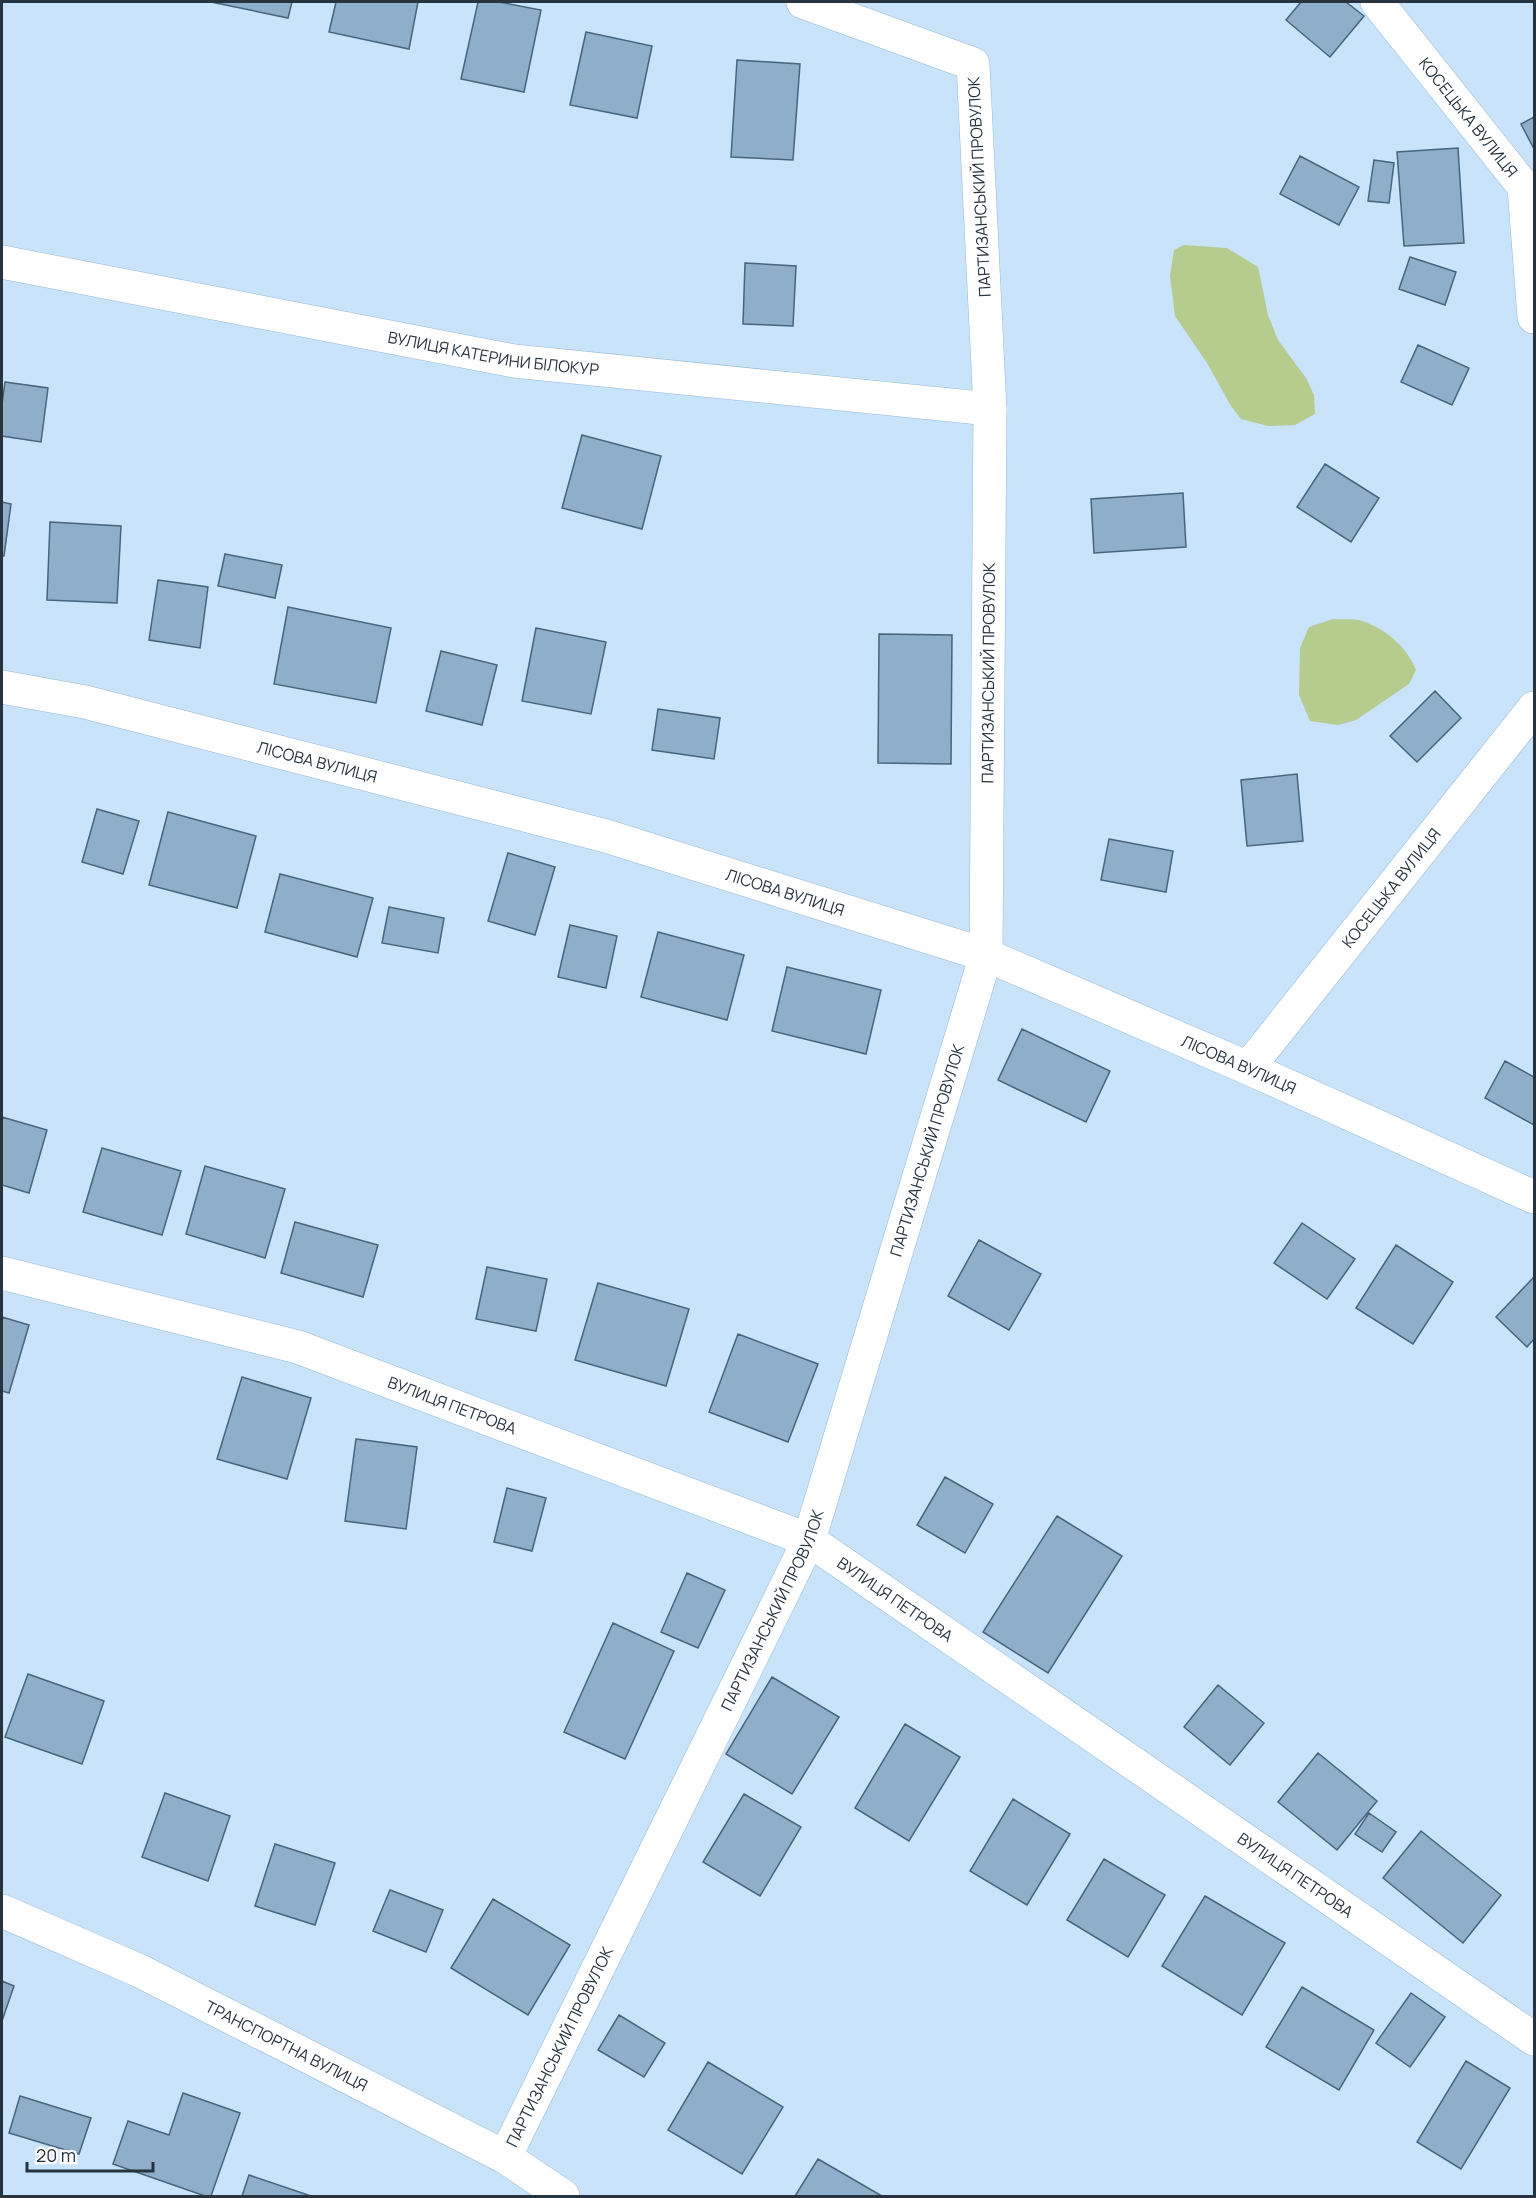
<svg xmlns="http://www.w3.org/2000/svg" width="1536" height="2198" font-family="Manrope,sans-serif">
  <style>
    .water { fill: #b6cb8e }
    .building { fill: #8eaec9; stroke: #47657e; stroke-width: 1.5 }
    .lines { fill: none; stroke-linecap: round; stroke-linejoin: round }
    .minor-casing { stroke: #98b9d4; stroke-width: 34 }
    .minor { stroke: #fff; stroke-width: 33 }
    .labels { text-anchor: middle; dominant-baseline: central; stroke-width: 4.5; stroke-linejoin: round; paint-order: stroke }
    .street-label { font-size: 16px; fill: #27343f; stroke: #fff }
  </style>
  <rect width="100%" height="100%" fill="#c8e3fa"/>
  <path class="water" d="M1184 245 1227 248 1258 267 1268 315 1278 340 1306 378 1314 395 1315 414 1295 425 1268 426 1241 419 1231 406 1207 363 1175 316 1170 276 1174 250Z
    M1333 619C1342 620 1353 618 1362 621 1386 629 1406 646 1416 670L1409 684 1356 720 1338 725 1310 721 1299 695 1300 648 1309 627Z"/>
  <path class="building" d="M211 2H292L288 18Z
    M336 2H418L409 49 329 32Z
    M478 2H499L541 10 524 92 461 79Z
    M1301 2H1346L1364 16 1330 57 1286 20Z
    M586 32 652 46 637 118 570 105Z
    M737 60 800 64 793 160 731 157Z
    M1534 117V149L1521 124Z
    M1458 148 1464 243 1404 246 1397 152Z
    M1300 156 1359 187 1339 225 1280 194Z
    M1374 160 1394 163 1389 203 1368 201Z
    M1410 257 1456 272 1445 305 1399 289Z
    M745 263 796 266 793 326 743 324Z
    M1418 345 1469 368 1452 405 1401 382Z
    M5 382 48 388 41 442 2 436V404Z
    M582 435 661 456 642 529 562 508Z
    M1325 464 1379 498 1351 542 1297 507Z
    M1183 493 1186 547 1094 553 1091 499Z
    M2 502 11 504 4 556H2Z
    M50 522 121 526 117 603 47 600Z
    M225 554 282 565 275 598 218 586Z
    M158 580 208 587 200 648 149 640Z
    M288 607 391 628 376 703 274 684Z
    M536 628 606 642 591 714 522 701Z
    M879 634 952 635 951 764 878 763Z
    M441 651 497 665 482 725 426 711Z
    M1435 691 1461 718 1417 762 1390 736Z
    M658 709 720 718 714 759 652 750Z
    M1297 774 1303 841 1247 846 1241 780Z
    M97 809 139 821 123 874 82 862Z
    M168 812 256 836 237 908 149 885Z
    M1109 839 1173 851 1166 892 1101 880Z
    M508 853 555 867 535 935 488 921Z
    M280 874 373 898 357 957 265 932Z
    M389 907 444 918 438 953 382 943Z
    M570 925 617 936 606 988 558 977Z
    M658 932 744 955 727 1020 641 997Z
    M787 967 881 990 866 1054 772 1031Z
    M1022 1029 1110 1071 1086 1122 998 1080Z
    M1505 1061 1534 1077V1125L1485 1098Z
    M2 1117 47 1130 29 1193 2 1185Z
    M102 1148 181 1171 162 1235 83 1212Z
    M205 1166 285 1189 265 1258 186 1234Z
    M295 1222 378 1245 363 1297 281 1273Z
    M1302 1223 1355 1259 1327 1299 1274 1263Z
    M979 1240 1041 1274 1009 1330 948 1296Z
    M1396 1245 1453 1282 1413 1344 1356 1308Z
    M487 1267 547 1279 536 1331 476 1319Z
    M1534 1277V1339L1527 1347 1496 1317Z
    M598 1283 689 1309 666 1386 575 1360Z
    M2 1317 29 1325 9 1393 2 1391Z
    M738 1334 818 1364 788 1442 709 1412Z
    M242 1377 311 1398 287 1479 217 1459Z
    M356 1439 417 1447 406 1529 345 1521Z
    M945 1477 993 1504 965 1553 917 1525Z
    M507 1488 546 1498 532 1551 494 1542Z
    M1057 1516 1122 1556 1048 1673 983 1632Z
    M687 1573 725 1590 698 1648 661 1632Z
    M613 1623 674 1651 625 1759 564 1732Z
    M28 1674 104 1701 82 1764 5 1737Z
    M772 1677 839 1717 792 1794 726 1754Z
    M1218 1685 1264 1723 1230 1765 1184 1727Z
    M905 1724 960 1757 909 1841 855 1808Z
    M1318 1753 1377 1801 1337 1850 1278 1802Z
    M165 1793 230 1816 208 1881 142 1857Z
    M744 1794 801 1827 760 1896 703 1862Z
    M1013 1799 1070 1834 1027 1905 970 1871Z
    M1369 1813 1396 1832 1382 1852 1355 1834Z
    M1421 1831 1501 1895 1463 1943 1383 1878Z
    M275 1844 335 1863 315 1925 255 1906Z
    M1104 1859 1165 1895 1128 1957 1067 1920Z
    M390 1890 443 1910 426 1952 373 1931Z
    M1205 1896 1285 1943 1242 2015 1162 1966Z
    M493 1899 570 1945 528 2015 451 1968Z
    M2 1981 14 1986 2 2021Z
    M1302 1987 1374 2030 1339 2090 1266 2047Z
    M1411 1993 1445 2017 1410 2067 1376 2043Z
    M619 2015 665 2043 644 2077 598 2050Z
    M1466 2061 1510 2088 1461 2169 1417 2142Z
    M708 2062 783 2107 742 2174 668 2130Z
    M183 2093 240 2113 211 2196H205L113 2164 128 2121 169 2135Z
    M20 2096 91 2118 79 2154 9 2133Z
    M818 2159 882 2196H795Z
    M249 2175 311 2196H242Z"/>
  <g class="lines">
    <defs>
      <g id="minor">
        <path id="s1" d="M1377 2 1524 187 1534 317"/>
        <path id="s2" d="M2 262 514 361 990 409"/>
        <path id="s3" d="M2 687 85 702 606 836 986 955 1248 1068 1534 1197"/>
        <path id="s4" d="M1248 1068 1534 708"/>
        <path id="s5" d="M2 1273 298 1347 809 1540 1534 2039"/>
        <path id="s6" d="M2 1911 140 1971 505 2157 563 2196"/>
        <path id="s7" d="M505 2157 809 1540 986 955 990 409 973 64 803 2"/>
      </g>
    </defs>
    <use href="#minor" class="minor-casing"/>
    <use href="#minor" class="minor"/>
  </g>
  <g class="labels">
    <g class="street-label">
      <text stroke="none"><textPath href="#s1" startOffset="147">КОСЕЦЬКА ВУЛИЦЯ</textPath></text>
      <text transform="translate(979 187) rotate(-93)">ПАРТИЗАНСЬКИЙ ПРОВУЛОК</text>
      <text stroke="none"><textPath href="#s2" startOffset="500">ВУЛИЦЯ КАТЕРИНИ БІЛОКУР</textPath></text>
      <text stroke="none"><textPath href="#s7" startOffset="1581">ПАРТИЗАНСЬКИЙ ПРОВУЛОК</textPath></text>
      <text stroke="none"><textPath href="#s3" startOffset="324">ЛІСОВА ВУЛИЦЯ</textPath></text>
      <text stroke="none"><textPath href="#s4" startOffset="230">КОСЕЦЬКА ВУЛИЦЯ</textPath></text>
      <text stroke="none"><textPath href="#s3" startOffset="810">ЛІСОВА ВУЛИЦЯ</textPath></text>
      <text stroke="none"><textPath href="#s3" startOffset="1296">ЛІСОВА ВУЛИЦЯ</textPath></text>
      <text stroke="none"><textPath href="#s7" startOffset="1095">ПАРТИЗАНСЬКИЙ ПРОВУЛОК</textPath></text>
      <text stroke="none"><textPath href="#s5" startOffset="470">ВУЛИЦЯ ПЕТРОВА</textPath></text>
      <text stroke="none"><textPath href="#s5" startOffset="956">ВУЛИЦЯ ПЕТРОВА</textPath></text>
      <text stroke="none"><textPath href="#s7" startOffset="609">ПАРТИЗАНСЬКИЙ ПРОВУЛОК</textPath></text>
      <text stroke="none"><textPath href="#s5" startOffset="1442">ВУЛИЦЯ ПЕТРОВА</textPath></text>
      <text stroke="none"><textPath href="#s6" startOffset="315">ТРАНСПОРТНА ВУЛИЦЯ</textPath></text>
      <text stroke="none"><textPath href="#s7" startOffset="123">ПАРТИЗАНСЬКИЙ ПРОВУЛОК</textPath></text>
    </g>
  </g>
  <rect width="1536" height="2198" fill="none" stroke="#27343f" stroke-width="6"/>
  <path d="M27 2162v9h126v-9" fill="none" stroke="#27343f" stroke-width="3"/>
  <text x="36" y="2162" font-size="18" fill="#27343f" stroke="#ffffff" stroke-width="4.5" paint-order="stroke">20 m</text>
</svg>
